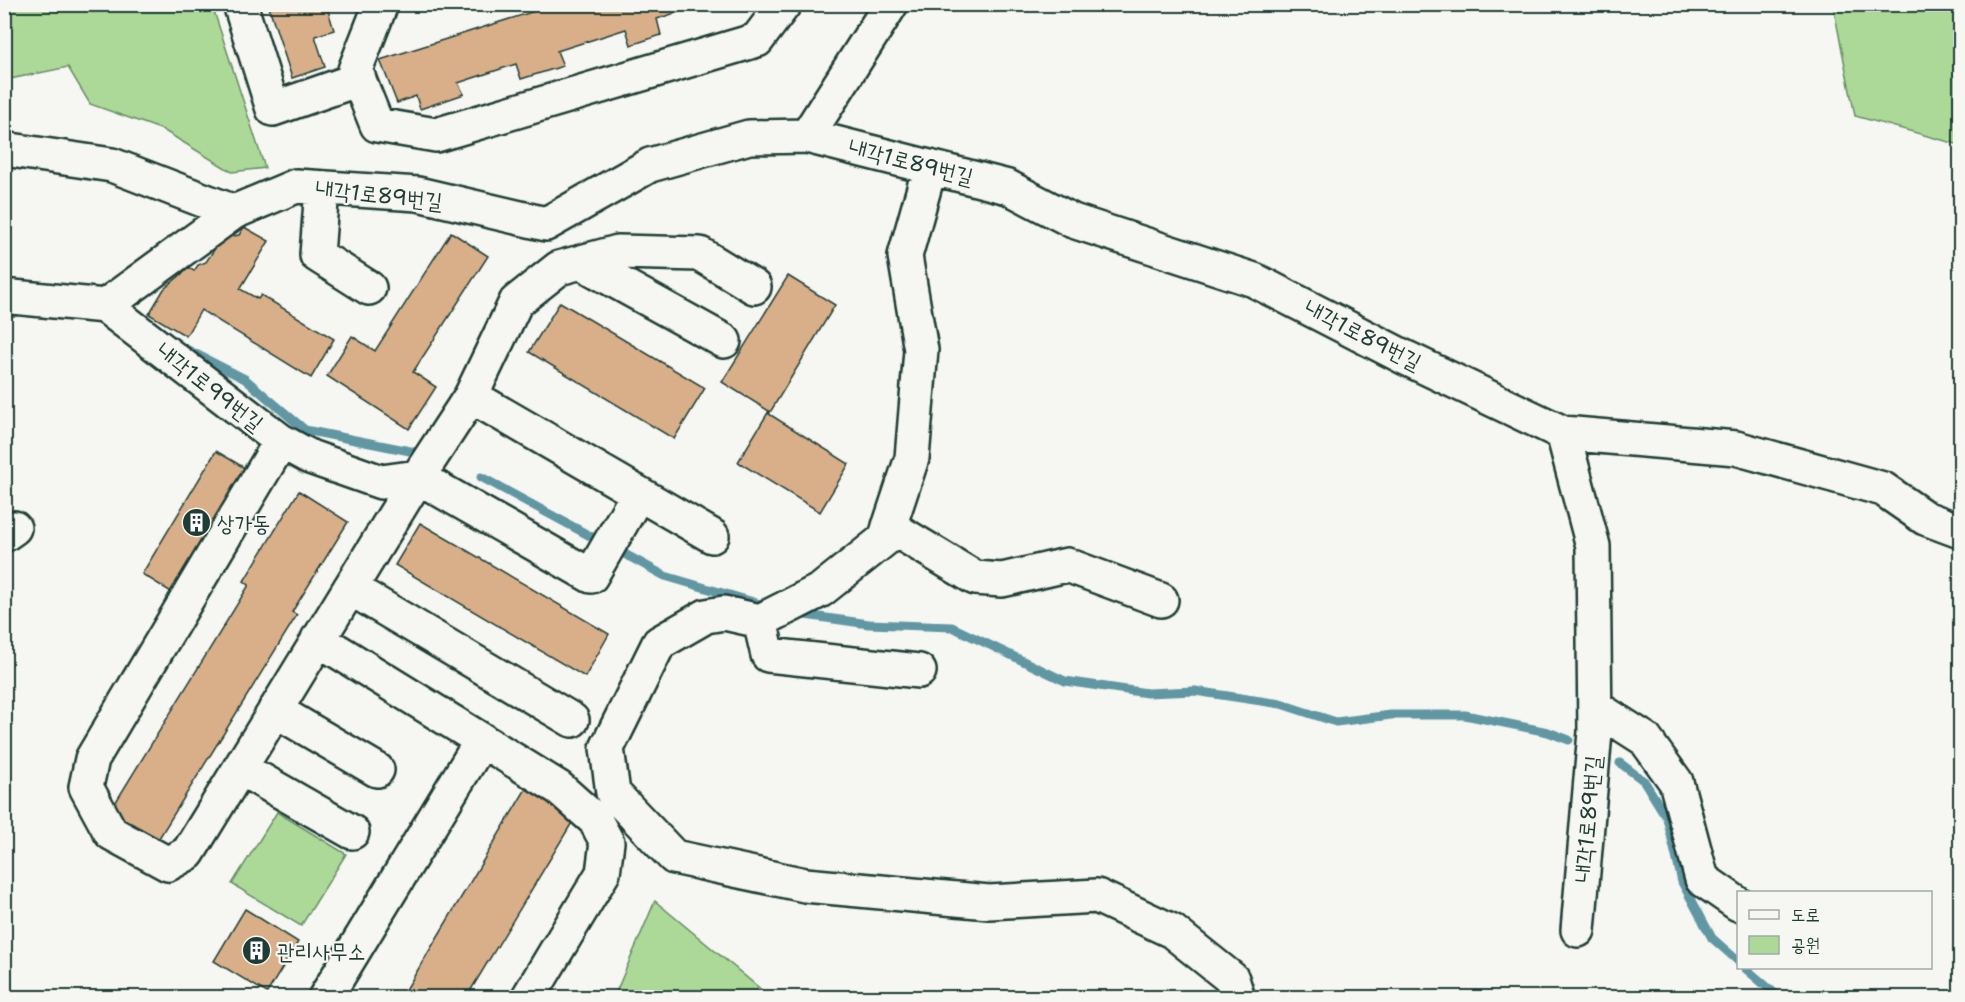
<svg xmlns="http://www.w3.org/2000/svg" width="1965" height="1002" font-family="'Shantell Sans','Poor Story',sans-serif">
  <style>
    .green { fill: #acd997; stroke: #668b66; stroke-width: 1.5 }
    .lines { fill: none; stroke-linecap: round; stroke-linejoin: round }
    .stream { stroke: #6097a3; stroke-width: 9 }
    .building { fill: #d8af89; stroke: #1f3d34; stroke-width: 1.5 }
    .minor-casing { stroke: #1f3d34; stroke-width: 38 }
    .minor { stroke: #f6f6f2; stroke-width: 33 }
    .labels { text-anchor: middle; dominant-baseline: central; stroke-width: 4.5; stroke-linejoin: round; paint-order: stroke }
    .street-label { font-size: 22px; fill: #1f3d34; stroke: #f6f6f2 }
    .poi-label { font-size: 22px; fill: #1f3d34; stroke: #f6f6f2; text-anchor: start }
  </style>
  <rect width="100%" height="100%" fill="#f6f6f2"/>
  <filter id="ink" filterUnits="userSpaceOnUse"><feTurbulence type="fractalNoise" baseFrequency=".0167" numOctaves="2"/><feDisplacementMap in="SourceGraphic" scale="12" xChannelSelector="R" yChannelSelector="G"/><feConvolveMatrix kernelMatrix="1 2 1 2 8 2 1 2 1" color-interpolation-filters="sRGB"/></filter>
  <g filter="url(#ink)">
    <path class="green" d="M4 5H212L265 168 232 172 163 130 90 104 68 67 5 80Z
      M1833 5H1960V145L1855 116Z
      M277 812 346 854 301 926 232 884Z
      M655 901 770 997H614Z"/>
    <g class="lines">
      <path class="stream" d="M186 349 245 379 305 430 415 452
        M481 477 592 537
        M621 552 665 576 767 606
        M798 614 869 624 952 627 1065 681 1147 693 1195 691 1281 704 1336 722 1391 715H1465L1548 732 1569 740
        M1620 763 1644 781 1667 818 1682 882 1712 938 1738 961
        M1745 968 1780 998
        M1956 998 1960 993"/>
    </g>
    <path class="building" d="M268 4H326L334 30 315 36 325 67 292 78Z
      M557 4 696 6 657 19 661 35 631 45 626 29 557 51 563 66 521 79 516 64 458 83 464 94 420 109 416 96 397 103 380 60Z
      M244 227 269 241 240 289 258 299 261 295 334 339 311 378 201 310 186 336 149 314 164 289 189 268 194 271 198 265 206 262 222 238 239 235Z
      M451 232 488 256 413 372 436 387 409 429 327 376 352 336 375 351Z
      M788 276 835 305 769 414 849 464 820 512 738 462 769 411 722 382Z
      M560 302 705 388 674 439 529 352Z
      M216 451 250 471 176 595 142 574Z
      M299 491 348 522 292 612 297 615 156 843 109 813 249 585 244 581Z
      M420 523 609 634 585 677 395 565Z
      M530 782 579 811 466 998H401Z
      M245 909 298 942 267 993 214 961Z"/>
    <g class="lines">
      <defs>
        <path id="minor" d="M240 4 273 109 359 79
          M381 4 355 70 377 125 436 135 757 40 784 4
          M807 136 891 4
          M4 149 112 165 234 212
          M930 167 905 256 921 350 912 458 885 539 821 590 760 621 724 613 706 616 659 643 607 748 613 793 674 857 805 885 989 902 1097 896 1172 931 1232 979 1238 998
          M322 188 317 255 369 288
          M581 262 724 341
          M4 299 13 297 105 306 281 441 310 457 381 482 418 477 591 576 638 494
          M105 306 234 212 296 186 418 194 546 224 650 165 749 137 807 136 1008 187 1073 221 1254 280 1404 357 1563 433 1736 448 1883 489 1925 518 1960 531
          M471 396 516 302 559 268 618 252 700 254 754 287
          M1563 433 1593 546 1595 732 1578 930
          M281 441 92 759 86 787 111 833 168 864 188 853 418 477 471 396 712 536
          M889 526 975 578 1002 580 1067 565 1161 600
          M4 535 14 528
          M350 588 572 720
          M760 621 768 655 919 671
          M318 639 559 788 595 820 607 842 603 873 528 998
          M1595 707 1645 739 1676 782 1702 879 1738 904
          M275 710 377 770
          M240 768 352 832
          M325 998 482 740"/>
      </defs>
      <use href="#minor" class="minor-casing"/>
      <use href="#minor" class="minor"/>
    </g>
  </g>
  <defs>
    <symbol id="building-disc" viewBox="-11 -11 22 22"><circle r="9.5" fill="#1f3d34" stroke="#f6f6f2"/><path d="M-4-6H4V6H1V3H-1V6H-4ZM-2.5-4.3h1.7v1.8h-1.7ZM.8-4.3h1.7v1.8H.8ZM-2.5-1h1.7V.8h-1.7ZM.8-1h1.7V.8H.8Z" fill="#fff"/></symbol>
  </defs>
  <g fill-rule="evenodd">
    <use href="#building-disc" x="180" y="506" width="33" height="33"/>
    <use href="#building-disc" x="240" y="934" width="33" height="33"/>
  </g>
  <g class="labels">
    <g class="street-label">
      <text transform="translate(911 162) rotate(14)">내각1로89번길</text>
      <text transform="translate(379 195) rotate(6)">내각1로89번길</text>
      <text transform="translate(1363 335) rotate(27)">내각1로89번길</text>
      <text transform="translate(210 387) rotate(38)">내각1로99번길</text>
      <text transform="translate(1588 819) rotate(-85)">내각1로89번길</text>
    </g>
    <g class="poi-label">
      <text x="217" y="523">상가동</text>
      <text x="277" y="951">관리사무소</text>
    </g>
  </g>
  <rect width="1965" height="1002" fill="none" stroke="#f6f6f2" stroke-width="24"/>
  <rect x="12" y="12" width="1941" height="978" fill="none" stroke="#1f3d34" stroke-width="2" filter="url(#ink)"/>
  <rect x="1737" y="891" width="195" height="78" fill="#f6f6f2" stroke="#a0aca6" stroke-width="1.5"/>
  <rect x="1749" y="910" width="30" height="9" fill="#f6f6f2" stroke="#a0aca6" stroke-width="1.5"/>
  <text x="1791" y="921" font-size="18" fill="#1f3d34">도로</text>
  <rect x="1749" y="936" width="30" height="18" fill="#acd997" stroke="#a0aca6" stroke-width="1.5"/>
  <text x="1791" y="951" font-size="18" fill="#1f3d34">공원</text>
</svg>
